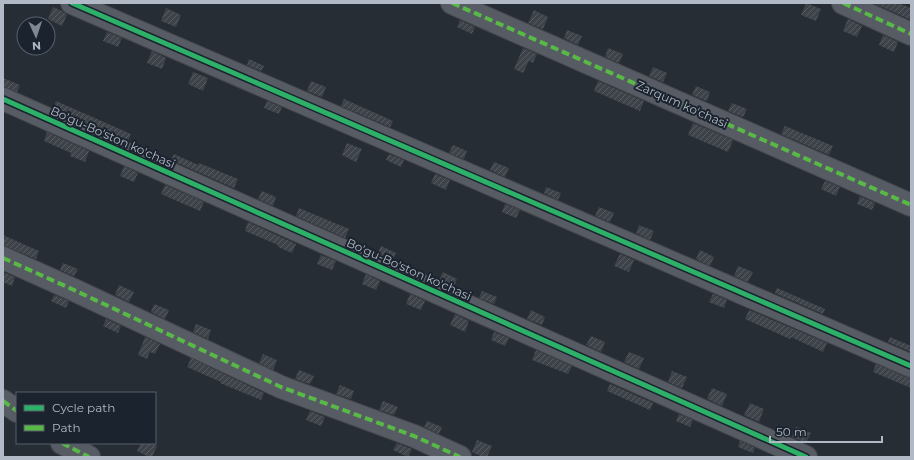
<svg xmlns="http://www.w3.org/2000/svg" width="914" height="460" font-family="Montserrat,sans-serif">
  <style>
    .building { fill: url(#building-hatch) }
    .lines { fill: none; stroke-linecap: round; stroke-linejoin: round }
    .minor-casing { stroke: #44474d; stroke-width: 24 }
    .minor { stroke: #575b63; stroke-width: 22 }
    .quiet { stroke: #58b947; stroke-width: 4; stroke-dasharray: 8 4; stroke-linecap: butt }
    .cycleway-casing { stroke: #1b232e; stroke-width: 8 }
    .cycleway { stroke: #2db169; stroke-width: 5 }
    .labels { text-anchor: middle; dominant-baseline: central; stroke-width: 4; stroke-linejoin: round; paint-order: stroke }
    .street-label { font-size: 12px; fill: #b1b9c6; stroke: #1b232e }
  </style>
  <defs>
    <pattern id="building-hatch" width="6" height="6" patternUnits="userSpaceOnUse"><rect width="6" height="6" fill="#3e4349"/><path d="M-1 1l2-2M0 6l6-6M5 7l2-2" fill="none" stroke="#585c62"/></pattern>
  </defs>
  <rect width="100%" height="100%" fill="#272d34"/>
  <path class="building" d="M806 3 821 9 816 21 801 15Z
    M873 3H898L911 8V20Z
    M53 7 62 11 67 15 62 26 48 19Z
    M166 8 181 15 176 27 161 21Z
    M534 10 548 17 543 29 528 23Z
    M848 19 862 26 857 37 843 31Z
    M460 20 475 27 472 34 457 27Z
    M567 30 582 36 578 45 564 38Z
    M107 32 122 38 118 47 103 41Z
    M883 35 898 42 894 52 879 45Z
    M523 48 537 54 533 63 529 61 523 73 514 69Z
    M608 48 623 54 619 63 605 57Z
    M152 51 166 58 162 69 147 63Z
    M249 59 264 66 261 71 247 65Z
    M653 67 667 73 663 82 649 76Z
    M193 72 208 78 203 91 188 84Z
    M3 78 20 85 17 92 8 88 3 87Z
    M311 81 326 87 322 97 307 91Z
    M598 81 644 101 640 111 594 91Z
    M696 86 710 92 707 101 692 95Z
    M344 99 393 121 390 127 341 106Z
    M56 101 131 134 128 141 53 108Z
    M267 101 282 107 279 114 264 108Z
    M732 103 747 109 743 117 728 111Z
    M693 123 733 140 728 152 688 135Z
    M785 126 833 146 829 155 781 134Z
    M47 132 89 151 85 162 70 156 71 153 44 141Z
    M347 143 362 149 356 162 342 155Z
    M453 145 467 151 464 159 449 153Z
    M174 154 198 165 199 163 238 179 234 188 171 160Z
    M389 154 404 160 401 167 386 160Z
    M494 162 509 168 505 177 490 170Z
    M124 166 138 173 134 182 120 176Z
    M435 174 450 180 446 190 431 183Z
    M825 181 840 187 836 196 821 189Z
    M165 185 204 202 200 211 161 194Z
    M546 187 561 193 558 200 544 193Z
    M262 191 276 197 273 206 258 199Z
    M860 196 875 203 872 210 857 204Z
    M505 204 520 210 516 218 502 212Z
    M599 207 614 213 610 222 595 216Z
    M299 208 349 229 345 238 296 216Z
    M248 222 296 244 292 253 278 247V245L245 231Z
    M639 225 654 231 650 240 636 233Z
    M3 235 39 251 36 259 8 247 3 246Z
    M381 246 396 253 393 259 378 253Z
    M700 250 714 257 710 266 696 259Z
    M620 254 634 260 629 272 614 266Z
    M321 255 336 261 332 270 317 264Z
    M63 263 78 269 74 276 60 270Z
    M738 266 753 272 748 282 734 276Z
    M3 272 15 277 12 286 3 282Z
    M443 272 457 279 454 286 439 280Z
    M366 274 380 281 376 290 362 284Z
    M119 285 134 292 129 302 115 295Z
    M777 288 825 309 823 314 775 293Z
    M482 291 497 297 494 304 479 298Z
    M410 294 425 301 421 310 406 304Z
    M713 294 727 300 724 308 709 302Z
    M54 295 69 301 66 308 51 301Z
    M154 304 169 310 165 319 151 312Z
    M531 310 545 317 542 325 527 319Z
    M749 310 827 343 823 352 791 337 790 339 745 319Z
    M455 314 469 321 465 332 450 325Z
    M106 319 121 326 118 333 103 326Z
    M196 324 211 330 208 339 193 332Z
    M494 332 509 338 505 346 491 340Z
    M591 336 605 342 601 352 586 345Z
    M145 337 160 344 155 354 150 352 147 359 138 355Z
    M890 337 911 346V352L888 342Z
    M536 350 572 366 568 374 532 360Z
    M629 352 644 358 639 369 624 362Z
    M263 354 277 360 273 370 259 363Z
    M191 358 264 393 261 400 220 383 221 382 187 367Z
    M876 364 906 377 911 378V388L873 372Z
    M299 370 314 376 310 384 295 379Z
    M672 371 687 377 682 388 668 382Z
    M610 384 653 403 650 410 607 391Z
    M340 385 354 391 351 399 336 394Z
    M712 388 727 394 722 406 707 399Z
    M383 401 398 407 394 415 379 410Z
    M750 403 764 409 759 422 744 415Z
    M310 411 325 417 321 426 306 420Z
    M679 414 693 420 690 427 676 421Z
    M427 421 442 427 439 434 424 427Z
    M796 427 811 433 806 443 792 437Z
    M477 440 492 446 487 457H483L472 452Z
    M740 441 755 448 753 453 738 447Z
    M141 443H151L157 446 152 457H149L137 451Z
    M397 443 412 449 408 457 393 450Z"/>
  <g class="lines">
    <defs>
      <path id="minor" d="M72 3 911 366
        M452 3 911 205
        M843 3 911 34
        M3 99 806 457
        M3 258 74 290 281 387 414 436 460 457
        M3 401 17 411
        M62 443 89 457"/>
    </defs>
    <use href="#minor" class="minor-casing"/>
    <use href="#minor" class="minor"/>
    <path class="quiet" d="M452 3 911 205
      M843 3 911 34
      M3 258 74 290 281 387 414 436 460 457
      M3 401 17 411
      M62 443 89 457"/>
    <defs>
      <path id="cycleway" d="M72 3 911 366
        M3 99 806 457"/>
    </defs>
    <use href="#cycleway" class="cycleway-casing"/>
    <use href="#cycleway" class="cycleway"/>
  </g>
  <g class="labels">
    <g class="street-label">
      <text transform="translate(682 104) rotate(24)">Zarqum ko'chasi</text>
      <text transform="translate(113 137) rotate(24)">Bo'gu-Bo'ston ko'chasi</text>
      <text transform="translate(409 269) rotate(24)">Bo'gu-Bo'ston ko'chasi</text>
    </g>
  </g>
  <rect width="914" height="460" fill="none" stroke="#b1b9c6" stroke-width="8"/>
  <rect x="16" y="392" width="140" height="52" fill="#1b232e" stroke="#575f6b"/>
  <rect x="24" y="405" width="20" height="6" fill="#2db169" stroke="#575f6b"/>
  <text x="52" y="412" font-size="12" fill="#b1b9c6">Cycle path</text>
  <rect x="24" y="425" width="20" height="6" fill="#58b947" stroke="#575f6b"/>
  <text x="52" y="432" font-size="12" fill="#b1b9c6">Path</text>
  <g transform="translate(36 36) rotate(177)"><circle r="19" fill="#1b232e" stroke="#575f6b"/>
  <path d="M0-3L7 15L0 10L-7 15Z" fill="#818893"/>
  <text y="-6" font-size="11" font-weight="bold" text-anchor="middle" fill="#b1b9c6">N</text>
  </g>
  <path d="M770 436v6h112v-6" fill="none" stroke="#b1b9c6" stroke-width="2"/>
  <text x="776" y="436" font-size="12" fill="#b1b9c6" stroke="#1b232e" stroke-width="3" paint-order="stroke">50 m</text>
</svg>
